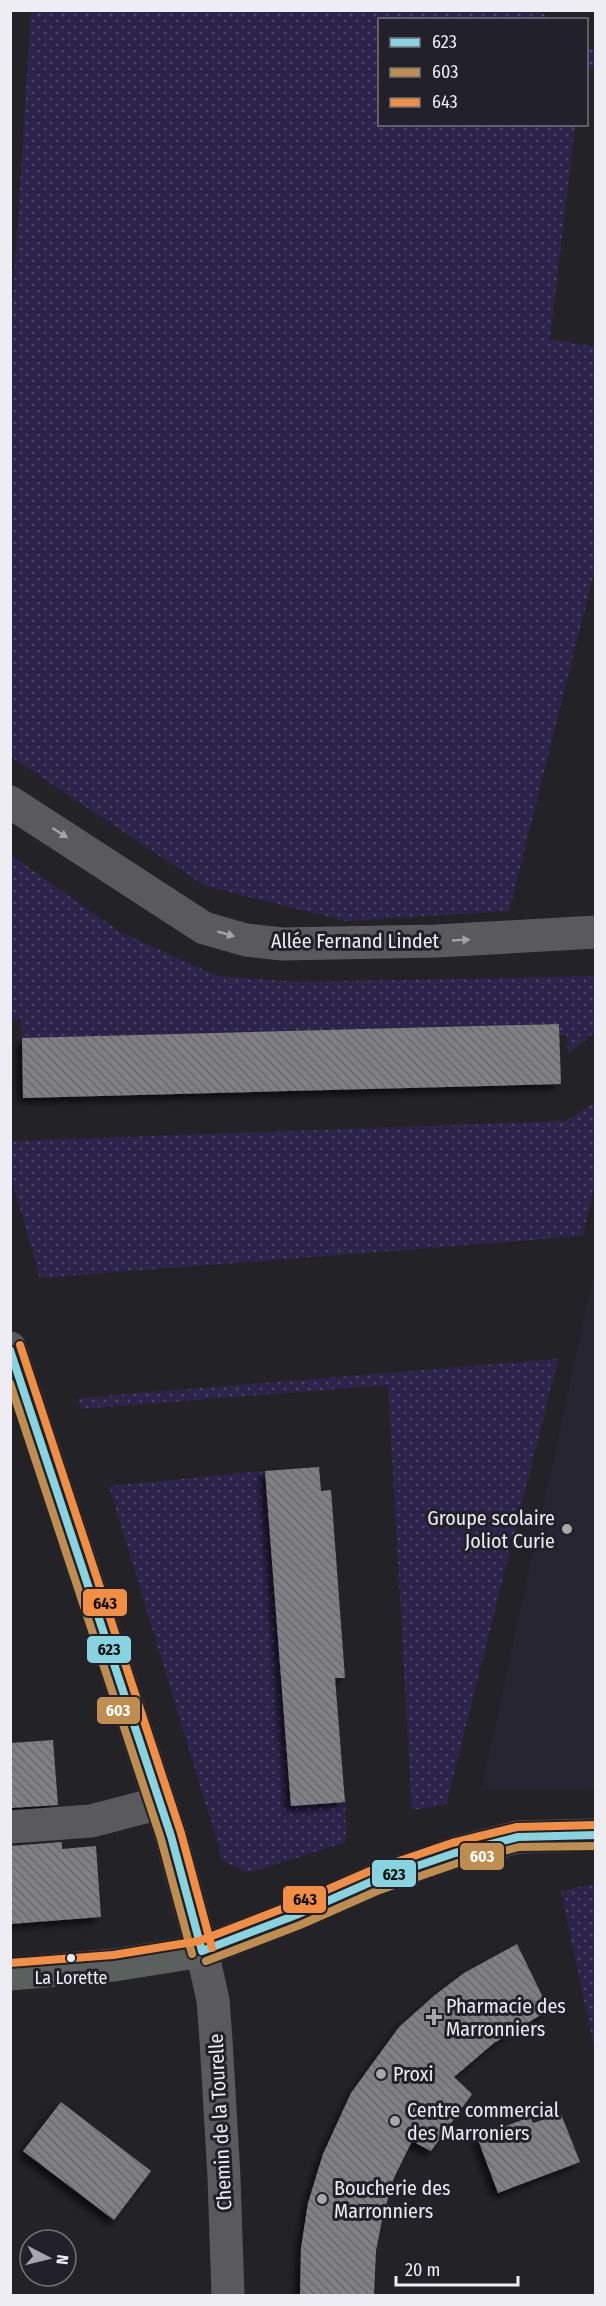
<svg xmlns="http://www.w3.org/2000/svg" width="606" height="2306" font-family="'Fira Sans Condensed',sans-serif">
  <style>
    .built { fill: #262531 }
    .grass { fill: url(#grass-dots) }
    .building { fill: url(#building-back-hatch); filter: url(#shadow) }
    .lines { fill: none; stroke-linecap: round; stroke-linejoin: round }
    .minor { stroke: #5a595d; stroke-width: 33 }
    .major { stroke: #59605d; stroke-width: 33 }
    .bus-1-casing { stroke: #222129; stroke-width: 12 }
    .bus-2-casing { stroke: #222129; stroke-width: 12 }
    .bus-3-casing { stroke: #222129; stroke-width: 12 }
    .bus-1 { stroke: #87d3df; stroke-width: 8 }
    .bus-2 { stroke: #bf8d4f; stroke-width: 8 }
    .bus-3 { stroke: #f28e43; stroke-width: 8 }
    .oneway { fill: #a4a3a8 }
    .poi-dot { fill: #a6a6ac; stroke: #222129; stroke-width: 2 }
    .bus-dot { fill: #ededf3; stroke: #222129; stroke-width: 2 }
    .labels { text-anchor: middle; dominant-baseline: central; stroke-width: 6; stroke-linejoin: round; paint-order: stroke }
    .bus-label { font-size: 18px; fill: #ededf3; stroke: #222129 }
    .street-label { font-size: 20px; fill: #ededf3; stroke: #222129 }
    .poi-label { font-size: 20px; fill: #ededf3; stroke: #222129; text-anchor: start }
    .line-badge { stroke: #222129; stroke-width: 2 }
    .badge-label { font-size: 16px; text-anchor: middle; font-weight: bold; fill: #fff }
    .pale-badge-label { font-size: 16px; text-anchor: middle; font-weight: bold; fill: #111 }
  </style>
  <defs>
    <pattern id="grass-dots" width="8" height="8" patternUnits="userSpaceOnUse" patternTransform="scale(1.5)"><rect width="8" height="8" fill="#2c244a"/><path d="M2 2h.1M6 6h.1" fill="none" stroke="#4b4465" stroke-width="1.8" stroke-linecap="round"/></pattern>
    <pattern id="building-back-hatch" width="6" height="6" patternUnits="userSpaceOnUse" patternTransform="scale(1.5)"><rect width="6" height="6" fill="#808084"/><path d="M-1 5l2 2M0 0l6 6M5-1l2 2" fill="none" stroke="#69696c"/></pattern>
    <filter id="shadow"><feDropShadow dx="-5.5" dy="5.5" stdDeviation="3" flood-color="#0009"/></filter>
  </defs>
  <rect width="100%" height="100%" fill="#232327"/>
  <path class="built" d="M595 1269V1789L481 1790Z"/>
  <path class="grass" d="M538 10 551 19 380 20V124L575 125 550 339 595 347V569L509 911 346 921 205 886 11 757 10 347 31 11Z
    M587 45 595 51V69L587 68Z
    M11 855 120 932 217 976 299 982 595 976V1032L568 1054 567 1035H560L559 1024 22 1038 21 1020H11Z
    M595 1102V1182L583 1236 40 1278 11 1176V1141L566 1121Z
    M558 1359 446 1805 412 1810 388 1385 81 1409 78 1398Z
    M265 1471 291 1805 345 1802 346 1842 248 1873 223 1861 109 1486Z
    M595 1884H596L595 2052 561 1891Z"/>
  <path class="building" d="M559 1024 561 1084 23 1098 22 1038Z
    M319 1467 321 1491 331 1490 345 1678H335L345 1802 291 1806 265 1471Z
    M53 1740 58 1805 10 1808V1743Z
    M62 1842V1849L96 1846 101 1917 10 1924V1846Z
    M517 1944 549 2010 494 2043 454 2077 472 2094 431 2151 412 2141 393 2180 382 2220 376 2251 374 2295H300L301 2248 308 2203 323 2154 351 2093 399 2027 435 1995 464 1973Z
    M61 2102 151 2171 114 2220 23 2151Z
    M561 2114 580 2162 498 2193 477 2137 530 2117 533 2123Z"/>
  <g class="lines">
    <path class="minor" d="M10 802 204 928 246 940 282 944 437 941 596 932
      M10 1348 171 1836 202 1951 213 2000 216 2040 224 2177 228 2296
      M10 1827 91 1821 160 1803"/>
    <path class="major" d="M10 1974 114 1965 202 1951 296 1915 373 1881 455 1853 518 1837 596 1835"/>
    <defs>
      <path id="bus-1" d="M10 1350 171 1836 202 1951
        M202 1951 296 1915 373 1881 455 1853 518 1837 596 1835"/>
      <path id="bus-2" d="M10 1383 161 1839 192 1954
        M206 1961 300 1925 377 1891 458 1863 519 1847 596 1846"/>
      <path id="bus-3" d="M20 1345 181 1833 212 1948
        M10 1963 113 1955 199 1941 292 1905 370 1871 452 1843 517 1827 596 1825"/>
    </defs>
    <use href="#bus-1" class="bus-1-casing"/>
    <use href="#bus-2" class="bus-2-casing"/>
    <use href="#bus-3" class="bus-3-casing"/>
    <use href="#bus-1" class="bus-1"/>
    <use href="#bus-2" class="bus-2"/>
    <use href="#bus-3" class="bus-3"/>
  </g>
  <defs><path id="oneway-solid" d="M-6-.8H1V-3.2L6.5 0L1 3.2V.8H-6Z" transform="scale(1.5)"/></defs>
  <g class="oneway">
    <use href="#oneway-solid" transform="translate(60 833) rotate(33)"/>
    <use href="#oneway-solid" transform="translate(226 934) rotate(16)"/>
    <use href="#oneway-solid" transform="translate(461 940) rotate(-3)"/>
  </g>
  <g class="poi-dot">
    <circle cx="567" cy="1529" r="6"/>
    <path d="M431 2008h6v6h6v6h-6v6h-6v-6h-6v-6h6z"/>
    <circle cx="381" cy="2074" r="6"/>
    <circle cx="395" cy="2121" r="6"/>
    <circle cx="322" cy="2199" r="6"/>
  </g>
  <circle class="bus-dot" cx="71" cy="1958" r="5"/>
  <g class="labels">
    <g class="bus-label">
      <text x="71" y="1978">La Lorette</text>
    </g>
    <g class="street-label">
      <text x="355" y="941">Allée Fernand Lindet</text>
      <text transform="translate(220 2122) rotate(-93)">Chemin de la Tourelle</text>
    </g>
    <g class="poi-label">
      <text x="555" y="1518" text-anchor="end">Groupe scolaire<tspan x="555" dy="23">Joliot Curie</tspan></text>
      <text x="446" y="2006">Pharmacie des<tspan x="446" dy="23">Marronniers</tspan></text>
      <text x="393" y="2074">Proxi</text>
      <text x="407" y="2110">Centre commercial<tspan x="407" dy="23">des Marroniers</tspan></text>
      <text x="334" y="2188">Boucherie des<tspan x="334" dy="23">Marronniers</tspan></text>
    </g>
  </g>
  <g class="line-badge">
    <rect x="82" y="1588" width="46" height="29" rx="6" fill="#f28e43"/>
    <rect x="86" y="1635" width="46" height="29" rx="6" fill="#87d3df"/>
    <rect x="96" y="1696" width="45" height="29" rx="6" fill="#bf8d4f"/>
    <rect x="459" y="1842" width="46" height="29" rx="6" fill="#bf8d4f"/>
    <rect x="371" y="1859" width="46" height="29" rx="6" fill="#87d3df"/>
    <rect x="282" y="1885" width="45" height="29" rx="6" fill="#f28e43"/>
  </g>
  <g class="badge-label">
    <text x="118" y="1716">603</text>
    <text x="482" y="1862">603</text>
  </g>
  <g class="pale-badge-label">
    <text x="105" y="1609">643</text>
    <text x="109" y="1655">623</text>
    <text x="394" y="1880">623</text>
    <text x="305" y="1905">643</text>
  </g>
  <rect width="606" height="2306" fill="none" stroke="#ededf3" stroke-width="24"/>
  <rect x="378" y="18" width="210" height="108" fill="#222129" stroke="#73737a" stroke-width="1.5"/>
  <rect x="390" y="38" width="30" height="9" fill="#87d3df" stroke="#73737a" stroke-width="1.5"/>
  <text x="432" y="48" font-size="18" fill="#ededf3">623</text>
  <rect x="390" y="68" width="30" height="9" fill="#bf8d4f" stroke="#73737a" stroke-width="1.5"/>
  <text x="432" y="78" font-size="18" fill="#ededf3">603</text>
  <rect x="390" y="98" width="30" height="9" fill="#f28e43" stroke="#73737a" stroke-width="1.5"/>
  <text x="432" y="108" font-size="18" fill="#ededf3">643</text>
  <g transform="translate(48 2258) rotate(97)"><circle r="28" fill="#222129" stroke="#73737a" stroke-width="1.5"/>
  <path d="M0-4.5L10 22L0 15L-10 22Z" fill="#a6a6ac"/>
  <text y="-9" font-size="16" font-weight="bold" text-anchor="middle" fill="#ededf3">N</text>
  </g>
  <path d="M396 2276v9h122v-9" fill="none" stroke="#ededf3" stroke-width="3"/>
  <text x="405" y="2276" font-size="18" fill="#ededf3" stroke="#222129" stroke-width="4.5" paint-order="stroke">20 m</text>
</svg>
